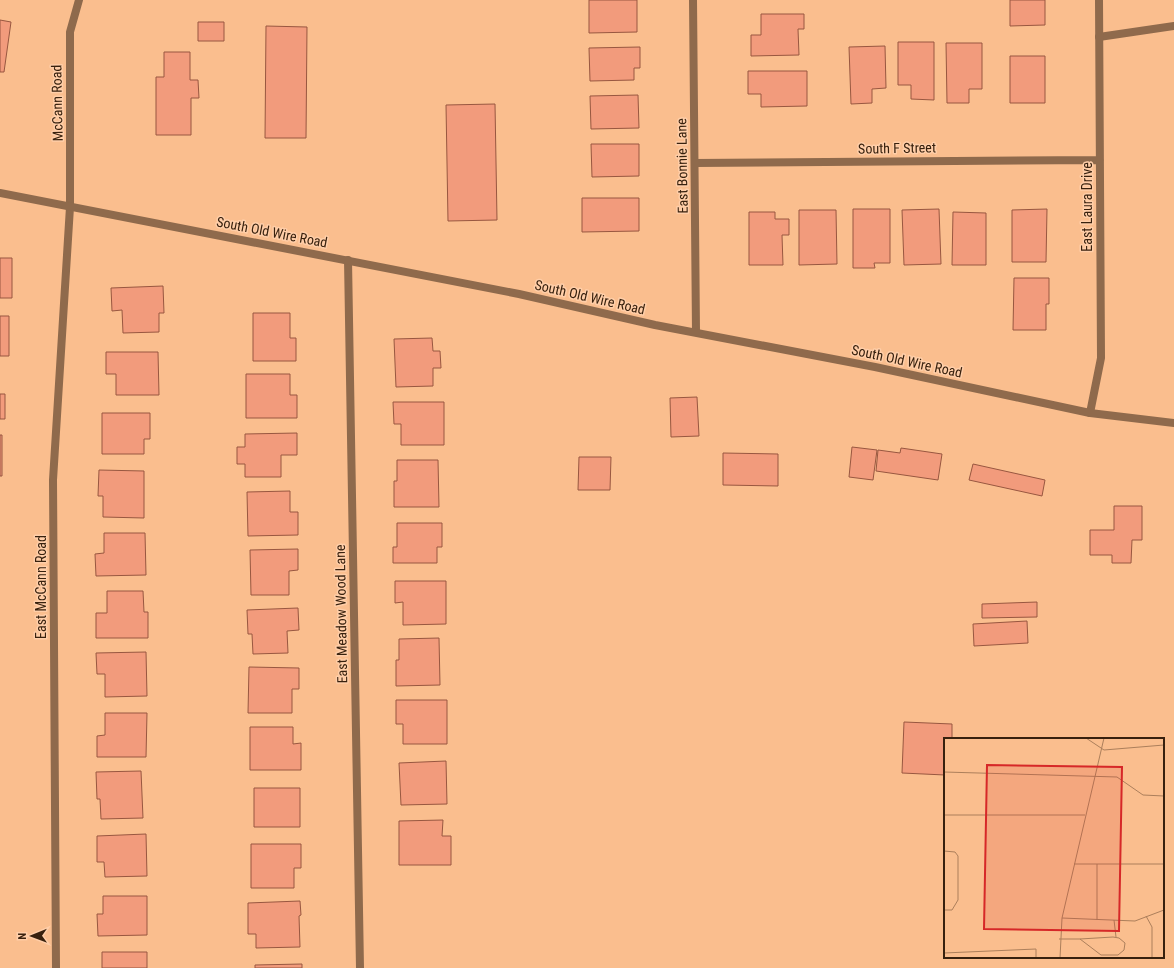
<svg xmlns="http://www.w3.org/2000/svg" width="1174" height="968" font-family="'Roboto Condensed',sans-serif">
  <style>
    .building { fill: #f29b7c; stroke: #985740 }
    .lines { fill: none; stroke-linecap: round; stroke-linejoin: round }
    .service { stroke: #8f6a4c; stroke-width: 8 }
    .minor { stroke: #8f6a4c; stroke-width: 8 }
    .tertiary { stroke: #8f6a4c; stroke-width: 8 }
    .labels { text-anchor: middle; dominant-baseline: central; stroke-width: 3; stroke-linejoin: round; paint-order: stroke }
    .street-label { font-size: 14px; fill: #38210e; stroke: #ffcea8 }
    .inset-road { fill: none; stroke: #ac7f5b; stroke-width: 1 }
    .view { fill: #d62828; fill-opacity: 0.15; stroke: #d62828; stroke-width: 2 }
    .inset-edge { fill: none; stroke: #38210e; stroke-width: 2 }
  </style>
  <rect width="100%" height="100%" fill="#fabe8e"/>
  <path class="building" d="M589 0H637V32L589 33Z
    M1010 0H1045V25L1010 26Z
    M761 14H804V29H798L799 55 751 56V35H761Z
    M0 20 11 22 4 72H0Z
    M198 22H224V41H198Z
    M266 26 307 27 306 138H265Z
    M898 42H934V100L911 99V85H898Z
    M946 43H982V89H969V103H947Z
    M885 46 886 88 872 89V103L851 104 849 47Z
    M640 47V68H634V80L590 81 589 48Z
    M164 52H190V80H198L199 98H191V135H156V77H164Z
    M1010 56H1045V103H1010Z
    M748 71H807V106L761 107V94H748Z
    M638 95 639 128 591 129 590 96Z
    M495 104 497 220 448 221 446 105Z
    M591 144H639V176L592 177Z
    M582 198H639V231L582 232Z
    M853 209H890V263H874L875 268H853Z
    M939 209 941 264 904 265 902 210Z
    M1047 209 1046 262H1012V210Z
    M799 210H836L837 264 799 265Z
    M749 212H775V219H789V235H782L783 265H749Z
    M953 212 986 213V265H952Z
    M0 258H12V298H0Z
    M1014 278H1049V304H1046V330H1013Z
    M163 286 164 313H159V332L123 333 122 310 112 311 111 288Z
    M253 313H290V338H296V361H253Z
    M0 316H9V356H0Z
    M432 338 433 351H440L441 368H433V386L396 387 394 339Z
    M106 352H158L159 395H116V374H106Z
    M246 374H290V395H297V418H246Z
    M0 394H5V419H0Z
    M697 397 699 436 671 437 670 398Z
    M393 402H444V445H401V424H394Z
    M102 413H150V439H144V454H102Z
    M297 433V455H281V477H245V464H237V447H245V434Z
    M0 435H2V476H0Z
    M852 447 877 450 873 480 849 477Z
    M901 448 942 454 938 480 876 471 878 450 900 453Z
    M723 453 778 454V486L723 485Z
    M579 457H611L610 490H578Z
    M397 460H438L439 507H394V481H397Z
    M973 464 1045 480 1042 496 969 480Z
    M99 470 144 471V518L103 517V496H98Z
    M290 491V512H298V535L248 536 247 492Z
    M1114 506H1142V540H1132L1131 563H1112V555H1090V530H1114Z
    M397 523H442V547H437V563H393V547H397Z
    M104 533H145L146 575 96 576 95 554 104 553Z
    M298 549V570L289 571V595H251L250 550Z
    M395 581H446V624L403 625V602L395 603Z
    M107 591H143L144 612H148V638H96V613H107Z
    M1037 602V617L982 618V604Z
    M298 608 299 630 287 631 288 653 253 654 252 634H248L247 610Z
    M1027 621 1028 643 974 646 973 624Z
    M439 638 440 685 396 686V660H399V639Z
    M146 652 147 696 105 697V674H97L96 653Z
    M249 667 299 668V689H292V713H248Z
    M396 700H447V744H403V724H396Z
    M105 713H147L146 757H97V736L105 735Z
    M904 722 952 724V739H945V775L902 773Z
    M250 727H293V744L301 743V770H250Z
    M446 761 447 804 401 805 399 763Z
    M141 771 143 818 101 819 100 799H97L96 772Z
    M254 788H300V827H254Z
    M443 820 442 836H451V865H399V821Z
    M146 834 147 876 105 877 104 862H97V836Z
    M251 844H301V868H294V888H251Z
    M103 896H147V935L98 936 97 914H103Z
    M300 901 301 915 299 916 300 947 256 948V934H248V903Z
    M102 952H147V968H102Z
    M302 964V968H255V965Z"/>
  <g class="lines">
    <path class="service" d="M1099 37 1174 26"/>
    <path class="minor" d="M693 0 696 332
      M695 163 1100 160
      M348 260 360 968
      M1090 413 1101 358 1099 0
      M56 968 53 480 70 207V32L79 0"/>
    <path class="tertiary" d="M0 193 519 294 655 325 875 367 1090 413 1174 423"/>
  </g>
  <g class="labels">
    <g class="street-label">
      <text transform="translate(57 103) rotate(-91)">McCann Road</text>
      <text transform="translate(897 148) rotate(-1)">South F Street</text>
      <text transform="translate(682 166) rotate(-91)">East Bonnie Lane</text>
      <text transform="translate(1087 207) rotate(-90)">East Laura Drive</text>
      <text transform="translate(272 232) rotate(11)">South Old Wire Road</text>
      <text transform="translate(590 297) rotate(13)">South Old Wire Road</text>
      <text transform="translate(907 361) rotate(12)">South Old Wire Road</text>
      <text transform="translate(41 587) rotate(-90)">East McCann Road</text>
      <text transform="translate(341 614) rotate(-91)">East Meadow Wood Lane</text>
    </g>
  </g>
  <g transform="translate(944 738)">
    <rect width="220" height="220" fill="#fabe8e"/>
    <path class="inset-road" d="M142 0 160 12 220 7M0 34 173 39 199 57 220 58M0 77H141M0 113 11 114 14 118V162L8 172H0M130 126H220M202 178 208 189V220M118 180 191 183 220 172M153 182V126M170 182 172 199M115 201H136L169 199 175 200 181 205 180 212 174 217H157L136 201M0 215 92 211V220M116 220 118 180 160 0"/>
    <path class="view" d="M43 27 178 29 175 193 40 191Z"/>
    <rect width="220" height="220" class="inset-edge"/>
  </g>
  <g transform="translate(32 936) rotate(269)" stroke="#ffcea8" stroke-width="3" paint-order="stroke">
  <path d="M0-3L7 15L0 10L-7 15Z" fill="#38210e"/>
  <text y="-6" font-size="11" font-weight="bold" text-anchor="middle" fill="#38210e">N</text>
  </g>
</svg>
